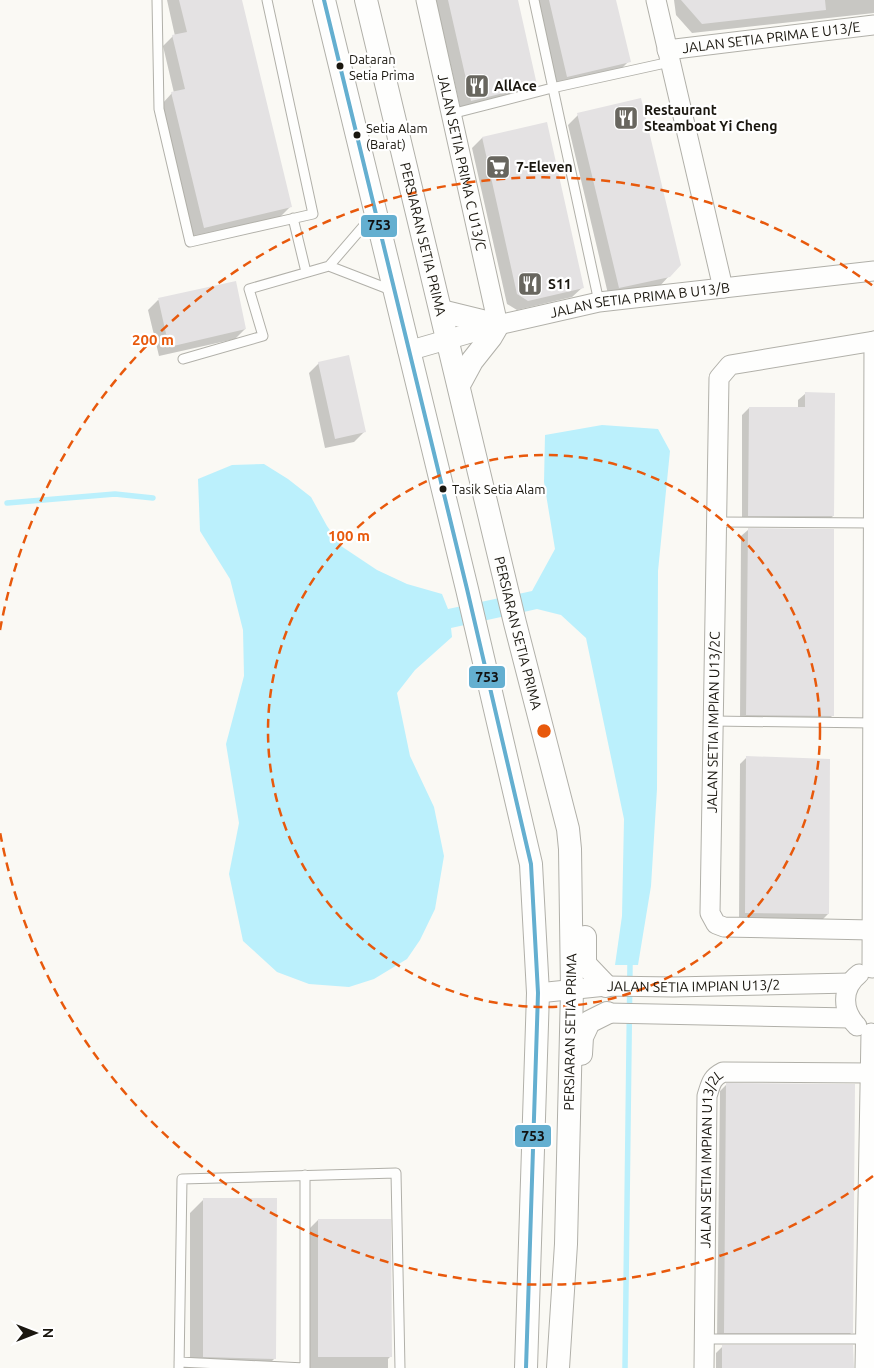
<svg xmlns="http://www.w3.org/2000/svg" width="874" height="1368" font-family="Ubuntu,sans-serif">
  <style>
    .water { fill: #bbf0fc }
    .shadow { fill: #0003 }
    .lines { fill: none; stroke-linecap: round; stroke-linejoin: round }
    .stream { stroke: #bbf0fc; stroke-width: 5.5 }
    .building { fill: #e4e2e3 }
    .service-casing { stroke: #b1b0a9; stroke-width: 11 }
    .minor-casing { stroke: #b1b0a9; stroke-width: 21 }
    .tertiary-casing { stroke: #b1b0a9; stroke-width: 24 }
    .service { stroke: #fefefd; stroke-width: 9 }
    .minor { stroke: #fefefd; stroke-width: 19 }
    .tertiary { stroke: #fefefd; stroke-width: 22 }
    .bus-1-casing { stroke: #fff; stroke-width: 8 }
    .bus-1 { stroke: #64afd0; stroke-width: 4 }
    .ring { fill: none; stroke: #e8590c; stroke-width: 2.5; stroke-dasharray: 9 6 }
    .bus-dot { fill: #1a170f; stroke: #fff; stroke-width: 2 }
    .labels { text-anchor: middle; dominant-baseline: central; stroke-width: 4.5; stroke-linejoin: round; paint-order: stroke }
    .bus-label { font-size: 13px; fill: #1a170f; stroke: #fff; text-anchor: start }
    .street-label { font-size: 14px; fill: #1a170f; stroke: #fff }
    .poi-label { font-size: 14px; font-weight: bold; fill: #1a170f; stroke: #fff; text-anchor: start }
    .centre { fill: #e8590c; stroke: #fff; stroke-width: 2.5 }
    .ring-label { font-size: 15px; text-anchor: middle; font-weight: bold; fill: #e8590c; stroke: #fff; stroke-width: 4.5; stroke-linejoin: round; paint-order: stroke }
    .line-badge { stroke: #fff; stroke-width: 2 }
    .pale-badge-label { font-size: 14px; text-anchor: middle; font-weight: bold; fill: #111 }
  </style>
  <rect width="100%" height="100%" fill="#faf9f4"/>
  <path class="water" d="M602 425 658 429 670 451 658 571 657 789 651 886 638 965H615L622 916 624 819 586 638 561 615 537 609 451 628 452 637 415 670 397 693 410 756 434 807 444 856 435 909 420 940 407 959 374 979 349 987 309 984 277 972 243 941 229 874 239 823 226 744 244 676 243 630 230 579 200 531 198 479 232 465 264 464 288 479 311 497 327 526 341 546 377 570 407 584 442 594 448 609 532 591 555 549 544 482 545 435Z"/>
  <path class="shadow" d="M167 0H240L290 207 280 217 194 238 162 104 172 93H174L163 46 173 36H175Z
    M436 0H516L536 85 526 95 461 111Z
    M537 0H615L629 61 619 71 557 86Z
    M674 0H874V13L692 33 676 15Z
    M578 115 669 276 659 287 609 298 568 125Z
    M546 124 583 287 572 297 517 310 507 304 472 148 482 138Z
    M158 300 245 329 235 339 159 356 148 310Z
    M319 363 365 431 354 442 325 448 309 373Z
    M805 394 833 516 826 523 742 522V415L749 408 798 409V400Z
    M748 530 832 716 826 722 740 721 741 536Z
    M746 758 828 914 821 921 739 920 740 764Z
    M726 1085 852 1332 845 1339H717L720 1091Z
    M204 1199 275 1358 265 1368H190V1213Z
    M318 1220 390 1357 388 1359V1368H305V1233Z
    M723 1346 852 1368H716V1353Z"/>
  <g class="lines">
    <path class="stream" d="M7 503 115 494 153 498
      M625 1368 630 965"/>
  </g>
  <path class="building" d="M179 0H242L292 207 204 228 171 92 185 89 172 35 187 32Z
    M448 0H518L537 85 471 101Z
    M549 0H616L631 62 567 77Z
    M681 0H825L826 10 702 24Z
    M641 98 681 265 670 277 619 288 577 113Z
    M547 122 584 288 528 301 517 294 482 137Z
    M236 281 246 329 169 347 158 298Z
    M349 355 366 432 335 439 318 362Z
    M805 392 835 393 834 516H748L749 407H805Z
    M748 528 834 529V716L746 715Z
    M746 756 830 759 829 914 745 913Z
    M726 1083 855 1084 853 1333H724Z
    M203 1198H277L276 1359 203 1357Z
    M318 1219H391L392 1357H318Z
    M722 1345H853L854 1368H722Z"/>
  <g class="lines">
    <defs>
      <path id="service" d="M157 0 159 109 190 242 313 214 267 0
        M534 0 599 302
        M451 114 552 88 670 62
        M293 218 306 272
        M329 266 391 290
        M183 359 263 336 249 289 329 266 373 215
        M717 522 874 523
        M713 721 873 723
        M305 1175V1368
        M705 1339H865
        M179 1362 305 1368
        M179 1368 182 1179 396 1173 400 1368"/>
      <g id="minor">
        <path id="s1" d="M426 0 498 325"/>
        <path d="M656 0 723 288"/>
        <path id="s2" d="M667 50 874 25"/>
        <path id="s3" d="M408 351 498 325 599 302 874 271"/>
        <path id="s4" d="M872 930 724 927 716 924 710 913 719 378 730 365 874 341"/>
        <path d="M872 968 874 341"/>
        <path id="s5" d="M538 993 606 986 673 987 850 983"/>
        <path d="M607 1013 850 1018"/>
        <path d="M857 1026C842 1011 841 988 859 974"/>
        <path id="s6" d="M704 1368 707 1096C711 1084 711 1078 723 1072L871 1073"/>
        <path d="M865 1368 871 1033"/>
      </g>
      <g id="tertiary">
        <path d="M324 0 467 589 531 864 538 993 526 1368"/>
        <path id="s7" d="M366 0 515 623 568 829 570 849 572 990 566 1244 558 1368"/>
        <path d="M441 311 498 325 491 337 472 361 459 385"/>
        <path d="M585 937V964L606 986"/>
        <path d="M581 1054 582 1037 589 1022 607 1013"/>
      </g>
    </defs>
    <use href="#service" class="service-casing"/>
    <use href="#minor" class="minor-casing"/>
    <use href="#tertiary" class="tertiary-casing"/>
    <use href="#service" class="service"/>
    <use href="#minor" class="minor"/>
    <use href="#tertiary" class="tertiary"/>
    <defs>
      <path id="bus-1" d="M324 0 467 589 531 864 538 993 526 1368"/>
    </defs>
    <use href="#bus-1" class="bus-1-casing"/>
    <use href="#bus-1" class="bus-1"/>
  </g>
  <g class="ring">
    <circle cx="544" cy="731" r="276"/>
    <path d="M873 1176A553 553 0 0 1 0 832M0 630A553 553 0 0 1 873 286"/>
  </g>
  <defs>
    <symbol id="restaurant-square" viewBox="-11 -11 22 22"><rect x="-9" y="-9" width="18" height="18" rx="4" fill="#68665f" stroke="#fff"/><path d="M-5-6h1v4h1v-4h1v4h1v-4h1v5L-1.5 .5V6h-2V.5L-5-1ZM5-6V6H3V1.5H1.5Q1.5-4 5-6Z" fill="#fff"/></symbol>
    <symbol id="supermarket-square" viewBox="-11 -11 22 22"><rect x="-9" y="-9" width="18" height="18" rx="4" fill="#68665f" stroke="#fff"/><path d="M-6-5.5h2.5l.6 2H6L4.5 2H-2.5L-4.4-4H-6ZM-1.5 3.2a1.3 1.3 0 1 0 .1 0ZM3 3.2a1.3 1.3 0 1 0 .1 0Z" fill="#fff"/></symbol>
  </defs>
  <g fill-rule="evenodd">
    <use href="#restaurant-square" x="463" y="72" width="28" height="28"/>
    <use href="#restaurant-square" x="612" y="104" width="28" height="28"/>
    <use href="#supermarket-square" x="484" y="153" width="28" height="28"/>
    <use href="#restaurant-square" x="516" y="270" width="28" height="28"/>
  </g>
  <g class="bus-dot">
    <circle cx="340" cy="66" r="4.5"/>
    <circle cx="357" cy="135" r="4.5"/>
    <circle cx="443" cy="489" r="4.5"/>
  </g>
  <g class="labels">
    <g class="bus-label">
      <text x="349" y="59">Dataran<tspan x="349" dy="16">Setia Prima</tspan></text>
      <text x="366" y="128">Setia Alam<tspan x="366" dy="16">(Barat)</tspan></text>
      <text x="452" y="489">Tasik Setia Alam</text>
    </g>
    <g class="street-label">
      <text stroke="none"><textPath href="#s2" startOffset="105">JALAN SETIA PRIMA E U13/E</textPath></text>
      <text stroke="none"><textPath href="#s1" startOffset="166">JALAN SETIA PRIMA C U13/C</textPath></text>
      <text stroke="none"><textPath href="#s7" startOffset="246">PERSIARAN SETIA PRIMA</textPath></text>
      <text stroke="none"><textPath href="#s3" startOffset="238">JALAN SETIA PRIMA B U13/B</textPath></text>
      <text stroke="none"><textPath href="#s7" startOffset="651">PERSIARAN SETIA PRIMA</textPath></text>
      <text stroke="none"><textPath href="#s4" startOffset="360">JALAN SETIA IMPIAN U13/2C</textPath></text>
      <text stroke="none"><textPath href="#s5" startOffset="156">JALAN SETIA IMPIAN U13/2</textPath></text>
      <text transform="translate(570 1032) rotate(-89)">PERSIARAN SETIA PRIMA</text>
      <text stroke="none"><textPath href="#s6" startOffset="210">JALAN SETIA IMPIAN U13/2L</textPath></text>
    </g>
    <g class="poi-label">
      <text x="494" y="86">AllAce</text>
      <text x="644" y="110">Restaurant<tspan x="644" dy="16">Steamboat Yi Cheng</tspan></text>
      <text x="516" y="167">7-Eleven</text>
      <text x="548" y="284">S11</text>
    </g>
  </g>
  <circle cx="544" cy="731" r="8" class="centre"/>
  <g class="ring-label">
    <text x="153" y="345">200 m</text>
    <text x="349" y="541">100 m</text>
  </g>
  <g class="line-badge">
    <rect x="360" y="214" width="38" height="24" rx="5" fill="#64afd0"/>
    <rect x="468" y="665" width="38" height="24" rx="5" fill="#64afd0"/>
    <rect x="514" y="1124" width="38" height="24" rx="5" fill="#64afd0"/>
  </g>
  <g class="pale-badge-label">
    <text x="379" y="230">753</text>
    <text x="487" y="682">753</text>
    <text x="533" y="1141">753</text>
  </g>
  <g transform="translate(35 1333) rotate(90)" stroke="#ffffff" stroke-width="4" paint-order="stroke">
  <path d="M0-4L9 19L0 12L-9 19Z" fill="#1a170f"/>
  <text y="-8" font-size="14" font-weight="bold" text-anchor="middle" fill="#1a170f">N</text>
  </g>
</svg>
